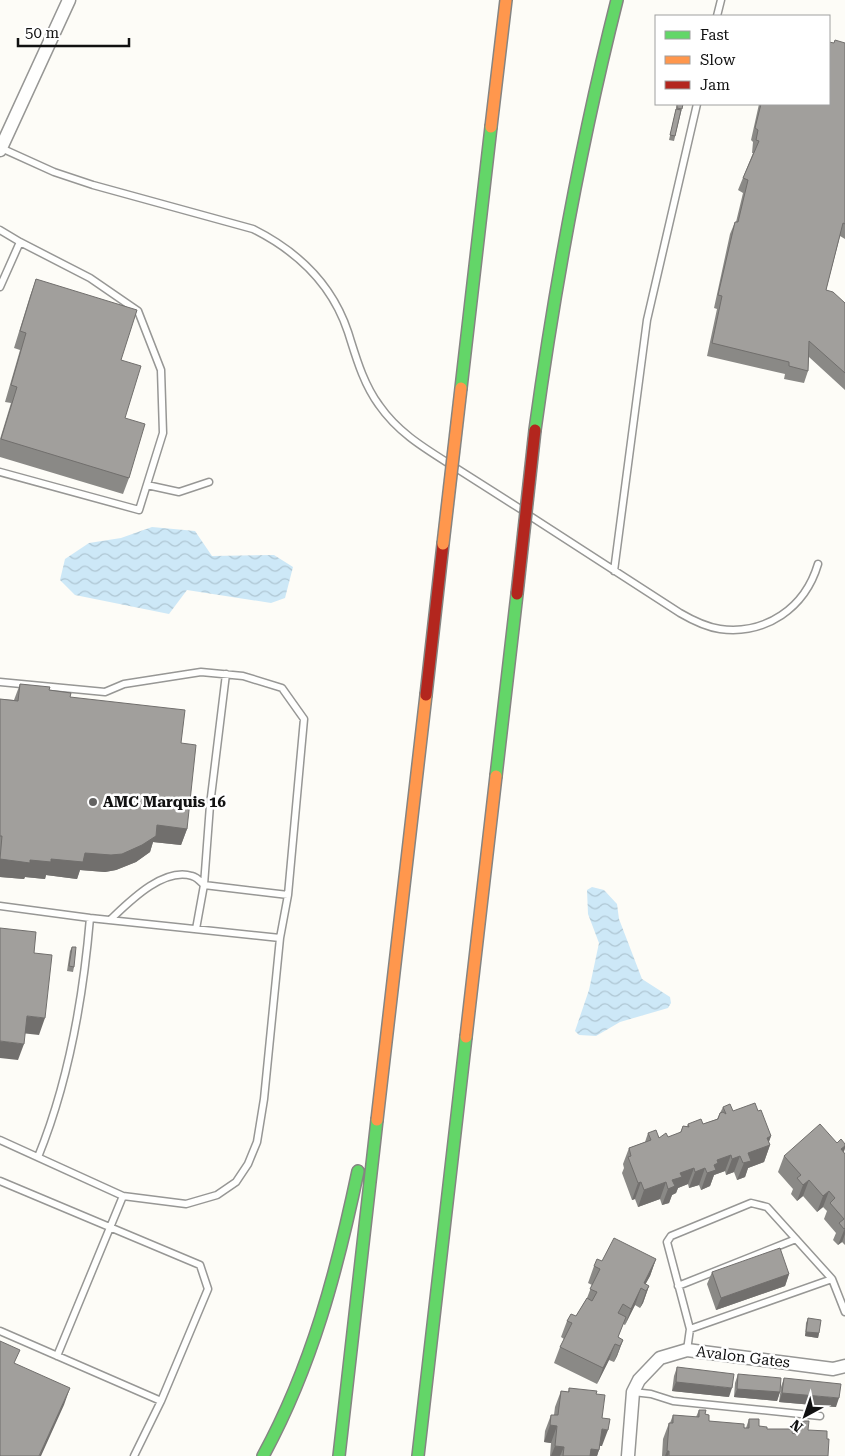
<svg xmlns="http://www.w3.org/2000/svg" width="845" height="1456" font-family="'Roboto Serif',serif">
  <style>
    .water { fill: url(#water-waves) }
    .lines { fill: none; stroke-linecap: round; stroke-linejoin: round }
    .lane-casing { stroke: #979795; stroke-width: 9 }
    .street-casing { stroke: #979795; stroke-width: 15 }
    .fast-casing { stroke: #858482; stroke-width: 14 }
    .slow-casing { stroke: #858482; stroke-width: 14 }
    .jam-casing { stroke: #858482; stroke-width: 14 }
    .lane { stroke: #fffffe; stroke-width: 6 }
    .street { stroke: #fffffe; stroke-width: 12 }
    .fast { stroke: #63d668; stroke-width: 11 }
    .slow { stroke: #ff974d; stroke-width: 11 }
    .jam { stroke: #b3261e; stroke-width: 11 }
    .slow-bridge-casing { stroke: #858482; stroke-width: 14; stroke-linecap: butt }
    .jam-bridge-casing { stroke: #858482; stroke-width: 14; stroke-linecap: butt }
    .slow-bridge { stroke: #ff974d; stroke-width: 11 }
    .jam-bridge { stroke: #b3261e; stroke-width: 11 }
    .wall { fill: #8a8986 }
    .shaded-wall { fill: #716f6d }
    .building { fill: #a19f9c; stroke: #716f6d }
    .poi-dot { fill: #646362; stroke: #fff; stroke-width: 2 }
    .labels { text-anchor: middle; dominant-baseline: central; stroke-width: 5; stroke-linejoin: round; paint-order: stroke }
    .poi-label { font-size: 15px; font-weight: bold; fill: #111; stroke: #fff; text-anchor: start }
    .street-label { font-size: 15px; fill: #111; stroke: #fff }
  </style>
  <defs>
    <pattern id="water-waves" width="16" height="10" patternUnits="userSpaceOnUse" patternTransform="scale(1.25)"><rect width="16" height="10" fill="#cde8f7"/><path d="M0 5q4-4 8 0t8 0" fill="none" stroke="#afc6d3"/></pattern>
  </defs>
  <rect width="100%" height="100%" fill="#fdfcf7"/>
  <path class="water" d="M152 527 195 531 212 556 274 555 293 567 285 598 271 603 187 590 169 614 75 595 60 580 65 559 89 543 121 538Z
    M592 887 604 890 617 904 619 919 642 979 670 997 671 1003 668 1008 620 1022 596 1036 579 1035 575 1031 589 990 599 943 588 914 587 890Z"/>
  <g class="lines">
    <defs>
      <path id="lane" d="M717 16 721 0
        M1 148 54 172 93 185 253 229C297 251 332 284 348 332 356 357 363 383 379 405 397 431 421 446 448 463
        M0 230 20 242 90 278 138 311 161 370 163 433 139 510 0 472
        M0 287 20 242
        M456 468 522 510
        M147 485 179 492 209 482
        M530 516 680 613C692 620 706 627 720 629 766 635 805 608 818 564
        M614 571 647 320 697 104
        M0 682 105 692 124 684 201 672 243 676 282 688 304 719 288 895 280 938 264 1099 257 1142 248 1164 236 1182 217 1195 186 1204 123 1196 0 1140
        M0 906 90 918 280 938
        M110 920C129 902 163 867 192 876 197 877 201 882 204 885L288 895
        M196 929 204 885 210 805 226 674
        M38 1157C69 1081 83 1000 90 918
        M0 1181 200 1265 208 1289 161 1401
        M678 1286 796 1239
        M690 1329 832 1279
        M0 1331 161 1401 134 1456
        M687 1350 690 1329 667 1242 671 1236 751 1203 767 1207 832 1279 845 1312
        M57 1356 123 1196
        M633 1392 651 1394 673 1401 820 1416"/>
      <path id="street" d="M0 150 69 0
        M628 1456 633 1392 639 1380 660 1358 687 1350 833 1369 845 1366"/>
      <path id="fast" d="M461 388 491 127
        M535 430C555 285 581 142 617 0
        M496 776 517 594
        M263 1456C312 1366 337 1271 358 1171
        M339 1456 377 1120
        M418 1456 466 1037"/>
      <path id="slow" d="M491 127 506 0
        M466 1037 496 776
        M377 1120 426 695"/>
      <path id="jam" d="M426 695 443 544"/>
    </defs>
    <use href="#lane" class="lane-casing"/>
    <use href="#street" class="street-casing"/>
    <use href="#fast" class="fast-casing"/>
    <use href="#slow" class="slow-casing"/>
    <use href="#jam" class="jam-casing"/>
    <use href="#lane" class="lane"/>
    <use href="#street" class="street"/>
    <use href="#fast" class="fast"/>
    <use href="#slow" class="slow"/>
    <use href="#jam" class="jam"/>
    <defs>
      <path id="slow-bridge" d="M443 544 461 388"/>
      <path id="jam-bridge" d="M517 594 535 430"/>
    </defs>
    <use href="#slow-bridge" class="slow-bridge-casing"/>
    <use href="#jam-bridge" class="jam-bridge-casing"/>
    <use href="#slow-bridge" class="slow-bridge"/>
    <use href="#jam-bridge" class="jam-bridge"/>
  </g>
  <path class="wall" d="M834 43H845V239L840 236 826 290 845 303V390L809 357 808 371 804 383 784 379 785 374 707 356 717 309 714 308 730 234 735 222H736L743 193 738 190 753 153H752L753 142 751 140 759 104H829Z
    M677 104H683L674 141 669 140Z
    M36 279 121 360 129 478 123 494 0 457V439L11 403 5 402 20 350 14 348 30 296Z
    M20 684 49 690 70 697 181 743 187 829 181 845 153 842 150 852 136 862 116 870 105 872 80 870 77 879 46 875 45 879 25 877 24 879 0 877V699L14 700Z
    M72 947 74 967 73 972 67 971 70 951Z
    M723 1107 733 1111H758L771 1136 769 1142 770 1145 764 1162 748 1168 745 1177 737 1180 734 1172 726 1175 725 1171 714 1175 710 1186 701 1190 699 1185 689 1188 688 1184 678 1188 676 1193 672 1195 669 1203 662 1205 660 1199 638 1207 635 1199 632 1200 622 1173 624 1168 623 1164 629 1148 645 1142 648 1133 659 1138 668 1137 680 1133 683 1126H687L688 1124H703L717 1119Z
    M837 1143 845 1144V1148L844 1152 845 1154V1245L842 1242 838 1245 833 1240 836 1233 824 1219 827 1211 823 1207 817 1212 803 1196 797 1201 791 1194 793 1189 778 1172 784 1156Z
    M656 1259 650 1276 645 1284 649 1286 643 1303 640 1308 635 1305 625 1325 623 1324 618 1337 623 1340 617 1356 614 1362 609 1360 597 1384 554 1363 560 1347 564 1339 561 1337 567 1321 576 1316 587 1298 592 1285 588 1283 594 1266 602 1261Z
    M712 1272 789 1274 785 1286 716 1310 707 1284Z
    M808 1318 819 1333 818 1338 805 1336 806 1323Z
    M677 1367 729 1397 672 1391 674 1376Z
    M738 1374 780 1392 777 1401 734 1397 735 1383Z
    M784 1378 836 1407 779 1402 781 1387Z
    M569 1388 596 1394 602 1418V1446H600L597 1456H550L551 1443 544 1442 545 1431 551 1415H554L555 1407 561 1391 568 1392Z
    M699 1410 705 1414 709 1421 746 1428 749 1419 759 1426 767 1429 792 1433H795L800 1421 808 1430 827 1439 828 1456H662L663 1439 669 1423H670L673 1415 696 1417Z"/>
  <path class="shaded-wall" d="M157 825 187 829 181 845 153 842 150 852 136 862 116 870 105 872 80 870 77 879 46 875 45 879 25 877 24 879 0 877V859L30 860 51 859 85 853Z
    M27 1016 45 1018 39 1035 21 1033Z
    M0 1041 24 1044 18 1060 0 1058Z
    M771 1136 767 1146 770 1145 764 1162 748 1168 745 1177 737 1180 748 1153 767 1138Z
    M845 1146V1148L840 1162 841 1149Z
    M731 1155 725 1171 714 1175 710 1186 701 1190 707 1173 717 1160Z
    M740 1156 734 1172 726 1175 732 1159Z
    M694 1168 688 1184 678 1188 676 1193 672 1195 669 1203 662 1205 668 1189 672 1180 680 1173Z
    M705 1168 699 1185 689 1188 695 1172Z
    M809 1180 803 1196 797 1201 803 1185Z
    M641 1182 635 1199 632 1200 638 1183Z
    M666 1182 660 1199 638 1207 644 1190Z
    M829 1191 823 1207 817 1212 823 1196Z
    M845 1228V1234L842 1242 838 1245Z
    M656 1259 650 1276 643 1289 644 1283Z
    M789 1274 785 1286 716 1310 721 1298Z
    M649 1286 643 1303 640 1308 646 1291Z
    M641 1288 635 1305 625 1325 631 1309Z
    M806 1332 819 1333 818 1338 805 1336Z
    M623 1340 617 1356 614 1362 620 1346Z
    M615 1344 609 1360 597 1384 603 1368Z
    M676 1382 732 1388 729 1397 672 1391Z
    M70 1388 64 1405 41 1456H39Z
    M737 1389 780 1392 777 1401 734 1397Z
    M782 1393 839 1398 836 1407 779 1402Z
    M550 1425 557 1426 551 1443 544 1442Z
    M602 1429 608 1430 602 1446 596 1445Z
    M555 1446 564 1447 560 1456H551Z
    M591 1449 599 1450 597 1456H589Z
    M667 1451H669L668 1456H665Z"/>
  <path class="building" d="M835 40 845 43V224L843 223 826 290 833 292 845 303V373L809 341 808 371 789 366V362L712 343 722 296 718 295 735 222H738L748 180 743 178 759 141 756 140 758 130 755 128 761 104H829V42L834 43Z
    M677 104H683L682 109 677 108Z
    M676 109 681 110 675 136 670 135Z
    M36 279 137 310 121 360 141 366 125 418 145 424 129 478 1 439 17 387 11 385 26 333 20 331Z
    M20 684 50 687 49 690 71 693 70 697 185 710 181 743 196 745 187 829 157 825 156 836 142 845 122 854 111 855 85 853 83 862 51 859V862L30 860V863L0 859 2 836H0V699L18 701Z
    M0 928 36 932 34 953 52 955 45 1018 27 1016 24 1044 0 1041Z
    M72 947H76L74 967 69 966Z
    M755 1103 758 1111 761 1110 771 1136 767 1138 770 1145 748 1153 751 1161 743 1163 740 1156 732 1159 731 1155 717 1160 718 1163 714 1165 716 1170 707 1173 705 1168 695 1172 694 1168 680 1173 682 1177 672 1180 675 1186 668 1189 666 1182 644 1190 641 1182 638 1183 628 1157 631 1156 629 1148 651 1140 648 1133 656 1130 659 1138 666 1133 668 1137 681 1132 683 1126 689 1127 688 1124 701 1119 703 1124 718 1119 720 1113 723 1112 726 1114 723 1107 730 1104 733 1111Z
    M820 1124 837 1143 841 1139 845 1144V1146L841 1149 845 1154V1228L844 1229 839 1223 844 1219 830 1203 835 1198 829 1191 823 1196 809 1180 803 1185 797 1178 801 1175 784 1156Z
    M614 1238 656 1259 644 1283 649 1286 646 1291 641 1288 631 1309 623 1304 618 1313 626 1317 618 1337 623 1340 620 1346 615 1344 603 1368 560 1347 572 1323 567 1321 571 1314 576 1316 587 1298 592 1301 597 1292 590 1289 600 1269 594 1266 597 1259 602 1261Z
    M780 1248 789 1274 721 1298 712 1272Z
    M808 1318 821 1320 819 1333 806 1332Z
    M0 1341 20 1350 14 1363 70 1388 39 1456H0Z
    M677 1367 734 1374 732 1388 676 1382Z
    M738 1374 781 1378 780 1392 737 1389Z
    M784 1378 841 1384 839 1398 782 1393Z
    M569 1388 597 1391 596 1394 605 1395 602 1418 610 1419 608 1430 602 1429 599 1450 591 1449 590 1456H563L564 1447 555 1446 557 1426 550 1425 551 1415H558L561 1391 569 1392Z
    M699 1410H706L705 1414 709 1415V1421L744 1424V1428H749V1419H759V1426L767 1427V1429H793L792 1433 796 1434 800 1421H809L808 1430 827 1431V1439H829L828 1456H669V1451H667L669 1423H673V1415L699 1417Z"/>
  <circle class="poi-dot" cx="93" cy="802" r="5"/>
  <g class="labels">
    <g class="poi-label">
      <text x="103" y="802">AMC Marquis 16</text>
    </g>
    <g class="street-label">
      <text transform="translate(743 1357) rotate(7)">Avalon Gates</text>
    </g>
  </g>
  <rect x="655" y="15" width="175" height="90" fill="#ffffff" stroke="#a0a0a0"/>
  <rect x="665" y="31" width="25" height="8" fill="#63d668" stroke="#a0a0a0"/>
  <text x="700" y="40" font-size="15" fill="#111111">Fast</text>
  <rect x="665" y="56" width="25" height="8" fill="#ff974d" stroke="#a0a0a0"/>
  <text x="700" y="65" font-size="15" fill="#111111">Slow</text>
  <rect x="665" y="81" width="25" height="8" fill="#b3261e" stroke="#a0a0a0"/>
  <text x="700" y="90" font-size="15" fill="#111111">Jam</text>
  <g transform="translate(805 1416) rotate(220)" stroke="#ffffff" stroke-width="4" paint-order="stroke">
  <path d="M0-4L9 19L0 12L-9 19Z" fill="#111111"/>
  <text y="-8" font-size="14" font-weight="bold" text-anchor="middle" fill="#111111">N</text>
  </g>
  <path d="M18 38v8h111v-8" fill="none" stroke="#111111" stroke-width="2.5"/>
  <text x="25" y="38" font-size="15" fill="#111111" stroke="#ffffff" stroke-width="4" paint-order="stroke">50 m</text>
</svg>
